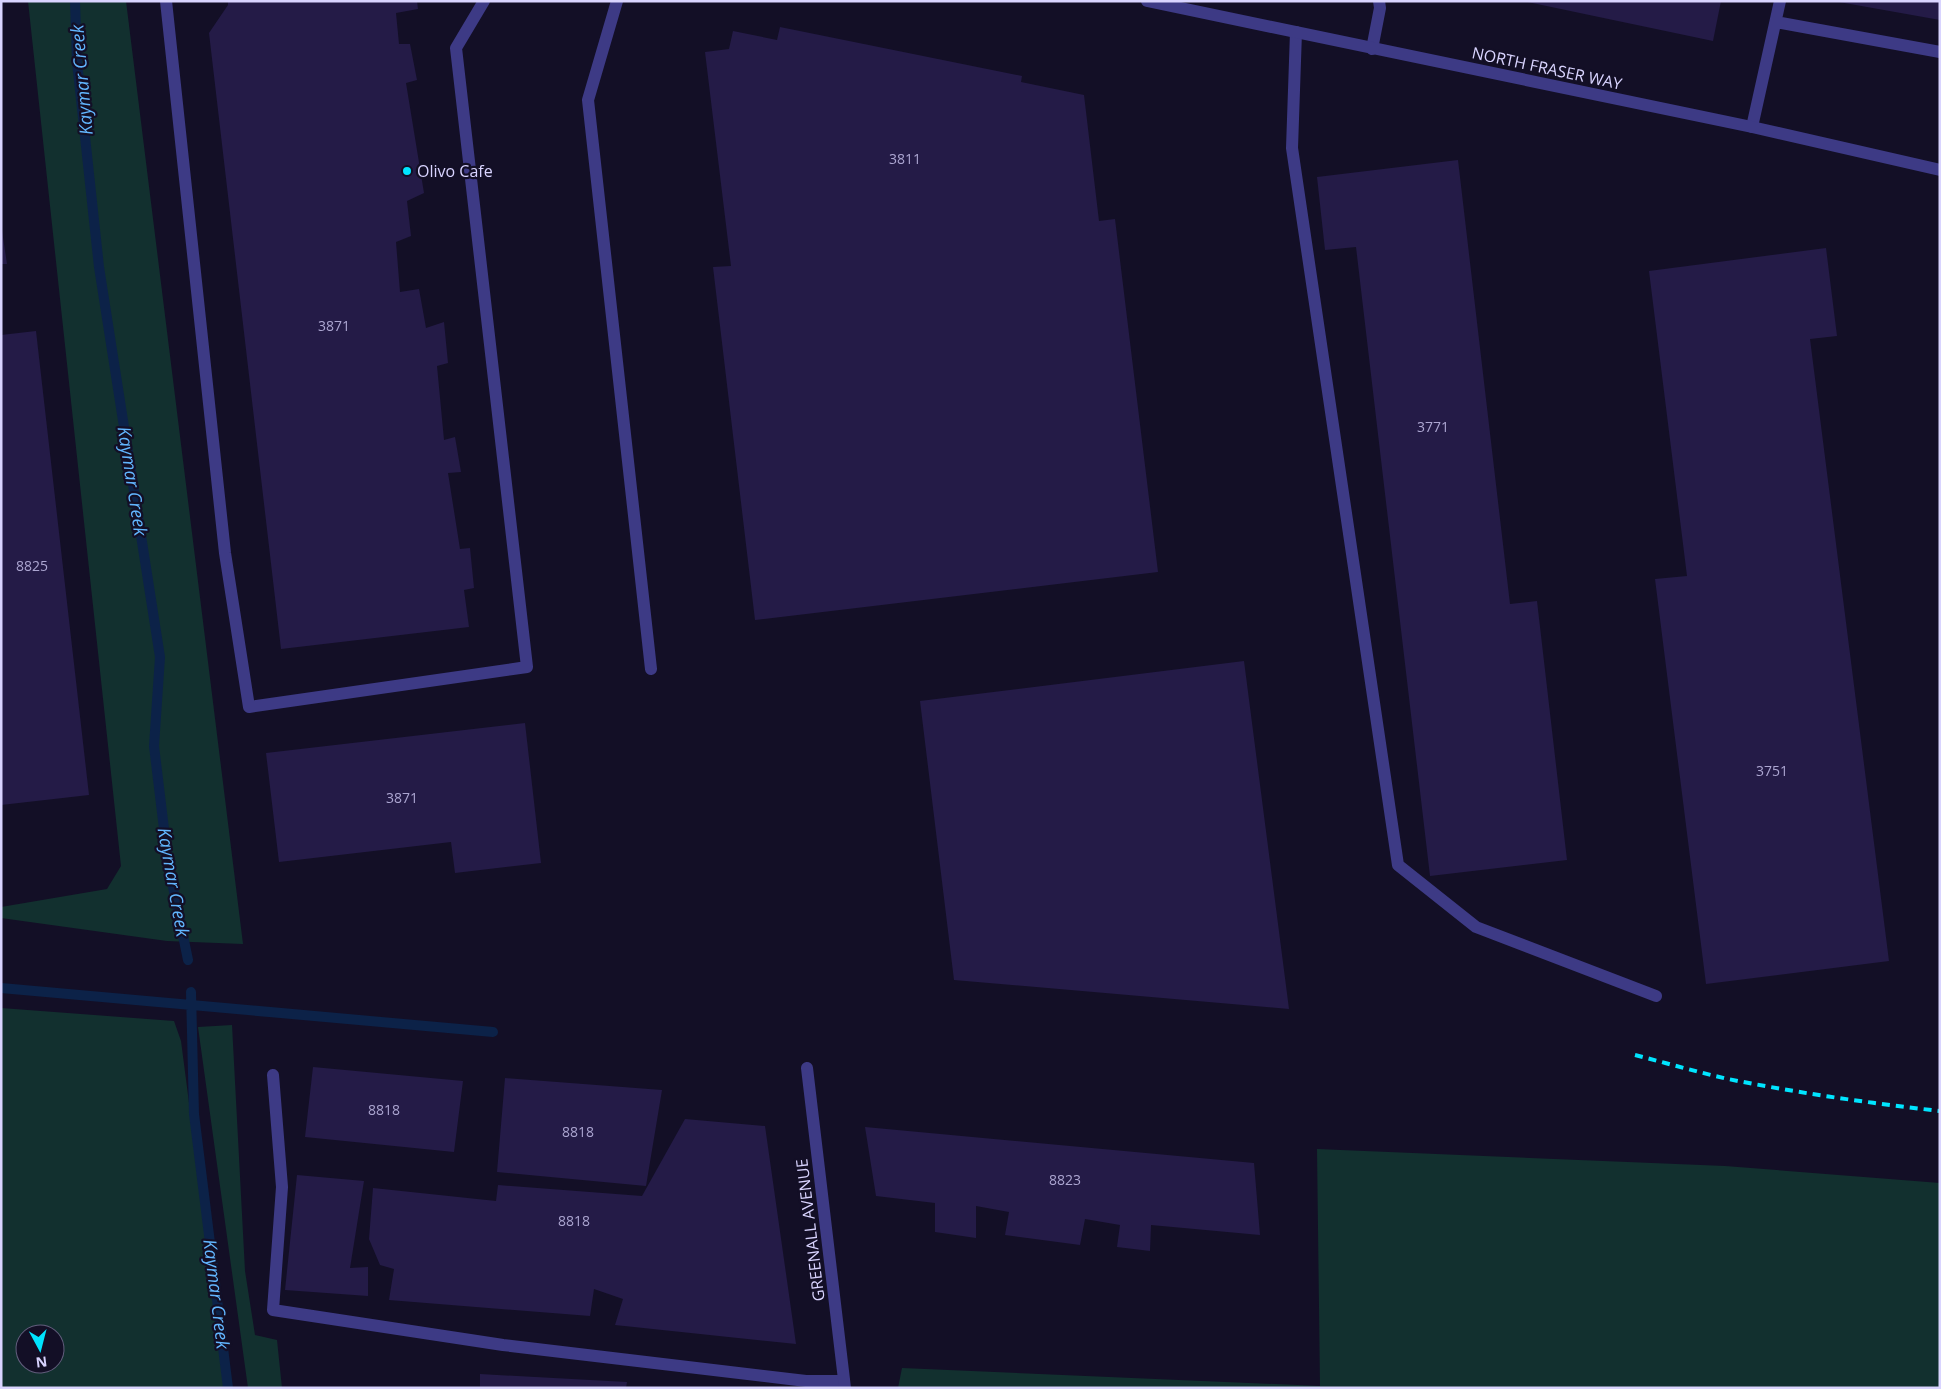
<svg xmlns="http://www.w3.org/2000/svg" width="1941" height="1389" font-family="'Open Sans',sans-serif">
  <style>
    .green { fill: #12302f; fill-rule: evenodd }
    .lines { fill: none; stroke-linecap: round; stroke-linejoin: round }
    .stream { stroke: #0c2248; stroke-width: 10 }
    .building { fill: #241b47 }
    .service { stroke: #3d3a85; stroke-width: 12 }
    .minor { stroke: #3d3a85; stroke-width: 12 }
    .tertiary { stroke: #3d3a85; stroke-width: 12 }
    .rail { stroke: #00e5ff; stroke-width: 4; stroke-dasharray: 8 6; stroke-linecap: butt }
    .poi-dot { fill: #00e5ff; stroke: #130f26; stroke-width: 2 }
    .labels { text-anchor: middle; dominant-baseline: central; stroke-width: 4.5; stroke-linejoin: round; paint-order: stroke }
    .number-label { font-size: 14px; fill: #aca6d1 }
    .street-label { font-size: 16px; fill: #d9d4ff; stroke: #130f26 }
    .poi-label { font-size: 16px; fill: #d9d4ff; stroke: #130f26; text-anchor: start }
    .water-label { font-size: 18px; font-style: italic; fill: #62b6ff; stroke: #130f26 }
  </style>
  <rect width="100%" height="100%" fill="#130f26"/>
  <path class="green" d="M28 1H126L243 944 167 941 1 918V907L107 889 121 866Z
    M1 1008 174 1021 181 1041 226 1388H1ZM25 1334H55V1364H25Z
    M232 1025 245 1271 255 1335 277 1340 282 1388H248L198 1027Z
    M1317 1149 1725 1166 1940 1183V1388H898L902 1368 1320 1386Z"/>
  <g class="lines">
    <path class="stream" d="M75 1 77 62 99 267 160 657 154 746 168 862 188 960
      M1 988 493 1032
      M191 992 194 1114 228 1388"/>
  </g>
  <path class="building" d="M228 1H417L418 9 396 13 399 44H410L417 80 406 83 424 193 407 201 411 236 396 242 400 292 419 289 426 328 444 322 448 363 437 366 444 440 455 437 461 472 448 473 460 549 470 548 474 588 464 590 469 627 281 649 209 33 228 5Z
    M1523 1H1721L1713 41Z
    M1839 1H1940V20L1839 2Z
    M780 27 1022 76 1021 82 1084 95 1099 221 1115 219 1158 572 755 620 713 267 731 266 705 52 729 49 733 31 777 40Z
    M1458 160 1510 604 1537 601 1567 860 1430 876 1356 247 1325 250 1317 177Z
    M1 224 7 264H1Z
    M1826 248 1837 336 1810 339 1889 961 1706 984 1655 579 1687 576 1649 271Z
    M36 331 89 795 1 805V335Z
    M1244 661 1289 1009 954 980 920 701Z
    M525 723 541 863 455 873 451 842 279 862 266 753Z
    M313 1067 463 1081 454 1152 305 1137Z
    M505 1078 662 1090 646 1186 497 1172Z
    M685 1119 765 1126 796 1344 615 1325 623 1299 594 1289 590 1316 389 1300 394 1269 380 1265 369 1239 373 1188 496 1201 498 1185 642 1196Z
    M865 1127 1254 1163 1260 1235 1151 1225 1150 1251 1117 1247 1120 1225 1085 1219 1080 1245 1005 1235 1009 1212 976 1206V1238L935 1232V1203L876 1196Z
    M297 1175 364 1181 350 1268 368 1267V1296L285 1290Z
    M480 1374 627 1382 626 1388H480Z"/>
  <g class="lines">
    <path class="service" d="M166 1 225 553 249 707 527 667 456 48 484 1
      M617 1 588 100 651 669
      M1776 22 1940 52
      M1296 32 1292 148 1398 865 1476 927 1656 996
      M1372 49 1380 8 1379 1
      M1752 127 1780 1
      M273 1075 282 1187 273 1310 503 1345 806 1381H844"/>
    <path class="minor" d="M807 1068 845 1388"/>
    <path class="tertiary" d="M1147 1 1752 127 1940 170"/>
    <path class="rail" d="M1635 1055C1666 1063 1697 1072 1728 1079 1798 1093 1869 1103 1940 1111"/>
  </g>
  <circle class="poi-dot" cx="407" cy="171" r="5"/>
  <g class="labels">
    <g class="number-label">
      <text x="905" y="158">3811</text>
      <text x="334" y="325">3871</text>
      <text x="1433" y="426">3771</text>
      <text x="32" y="565">8825</text>
      <text x="1772" y="770">3751</text>
      <text x="402" y="797">3871</text>
      <text x="384" y="1109">8818</text>
      <text x="578" y="1131">8818</text>
      <text x="1065" y="1179">8823</text>
      <text x="574" y="1220">8818</text>
    </g>
    <g class="street-label">
      <text transform="translate(1547 68) rotate(12)">NORTH FRASER WAY</text>
      <text transform="translate(810 1230) rotate(-97)">GREENALL AVENUE</text>
    </g>
    <g class="poi-label">
      <text x="417" y="171">Olivo Cafe</text>
    </g>
    <g class="water-label">
      <text transform="translate(81 80) rotate(-95)">Kaymar Creek</text>
      <text transform="translate(133 481) rotate(81)">Kaymar Creek</text>
      <text transform="translate(174 882) rotate(80)">Kaymar Creek</text>
      <text transform="translate(217 1294) rotate(83)">Kaymar Creek</text>
    </g>
  </g>
  <rect width="1941" height="1389" fill="none" stroke="#d9d4ff" stroke-width="5"/>
  <g transform="translate(40 1349) rotate(173)"><circle r="24" fill="#130f26" stroke="#625e7d"/>
  <path d="M0-4L9 19L0 12L-9 19Z" fill="#00e5ff"/>
  <text y="-8" font-size="14" font-weight="bold" text-anchor="middle" fill="#d9d4ff">N</text>
  </g>
</svg>
